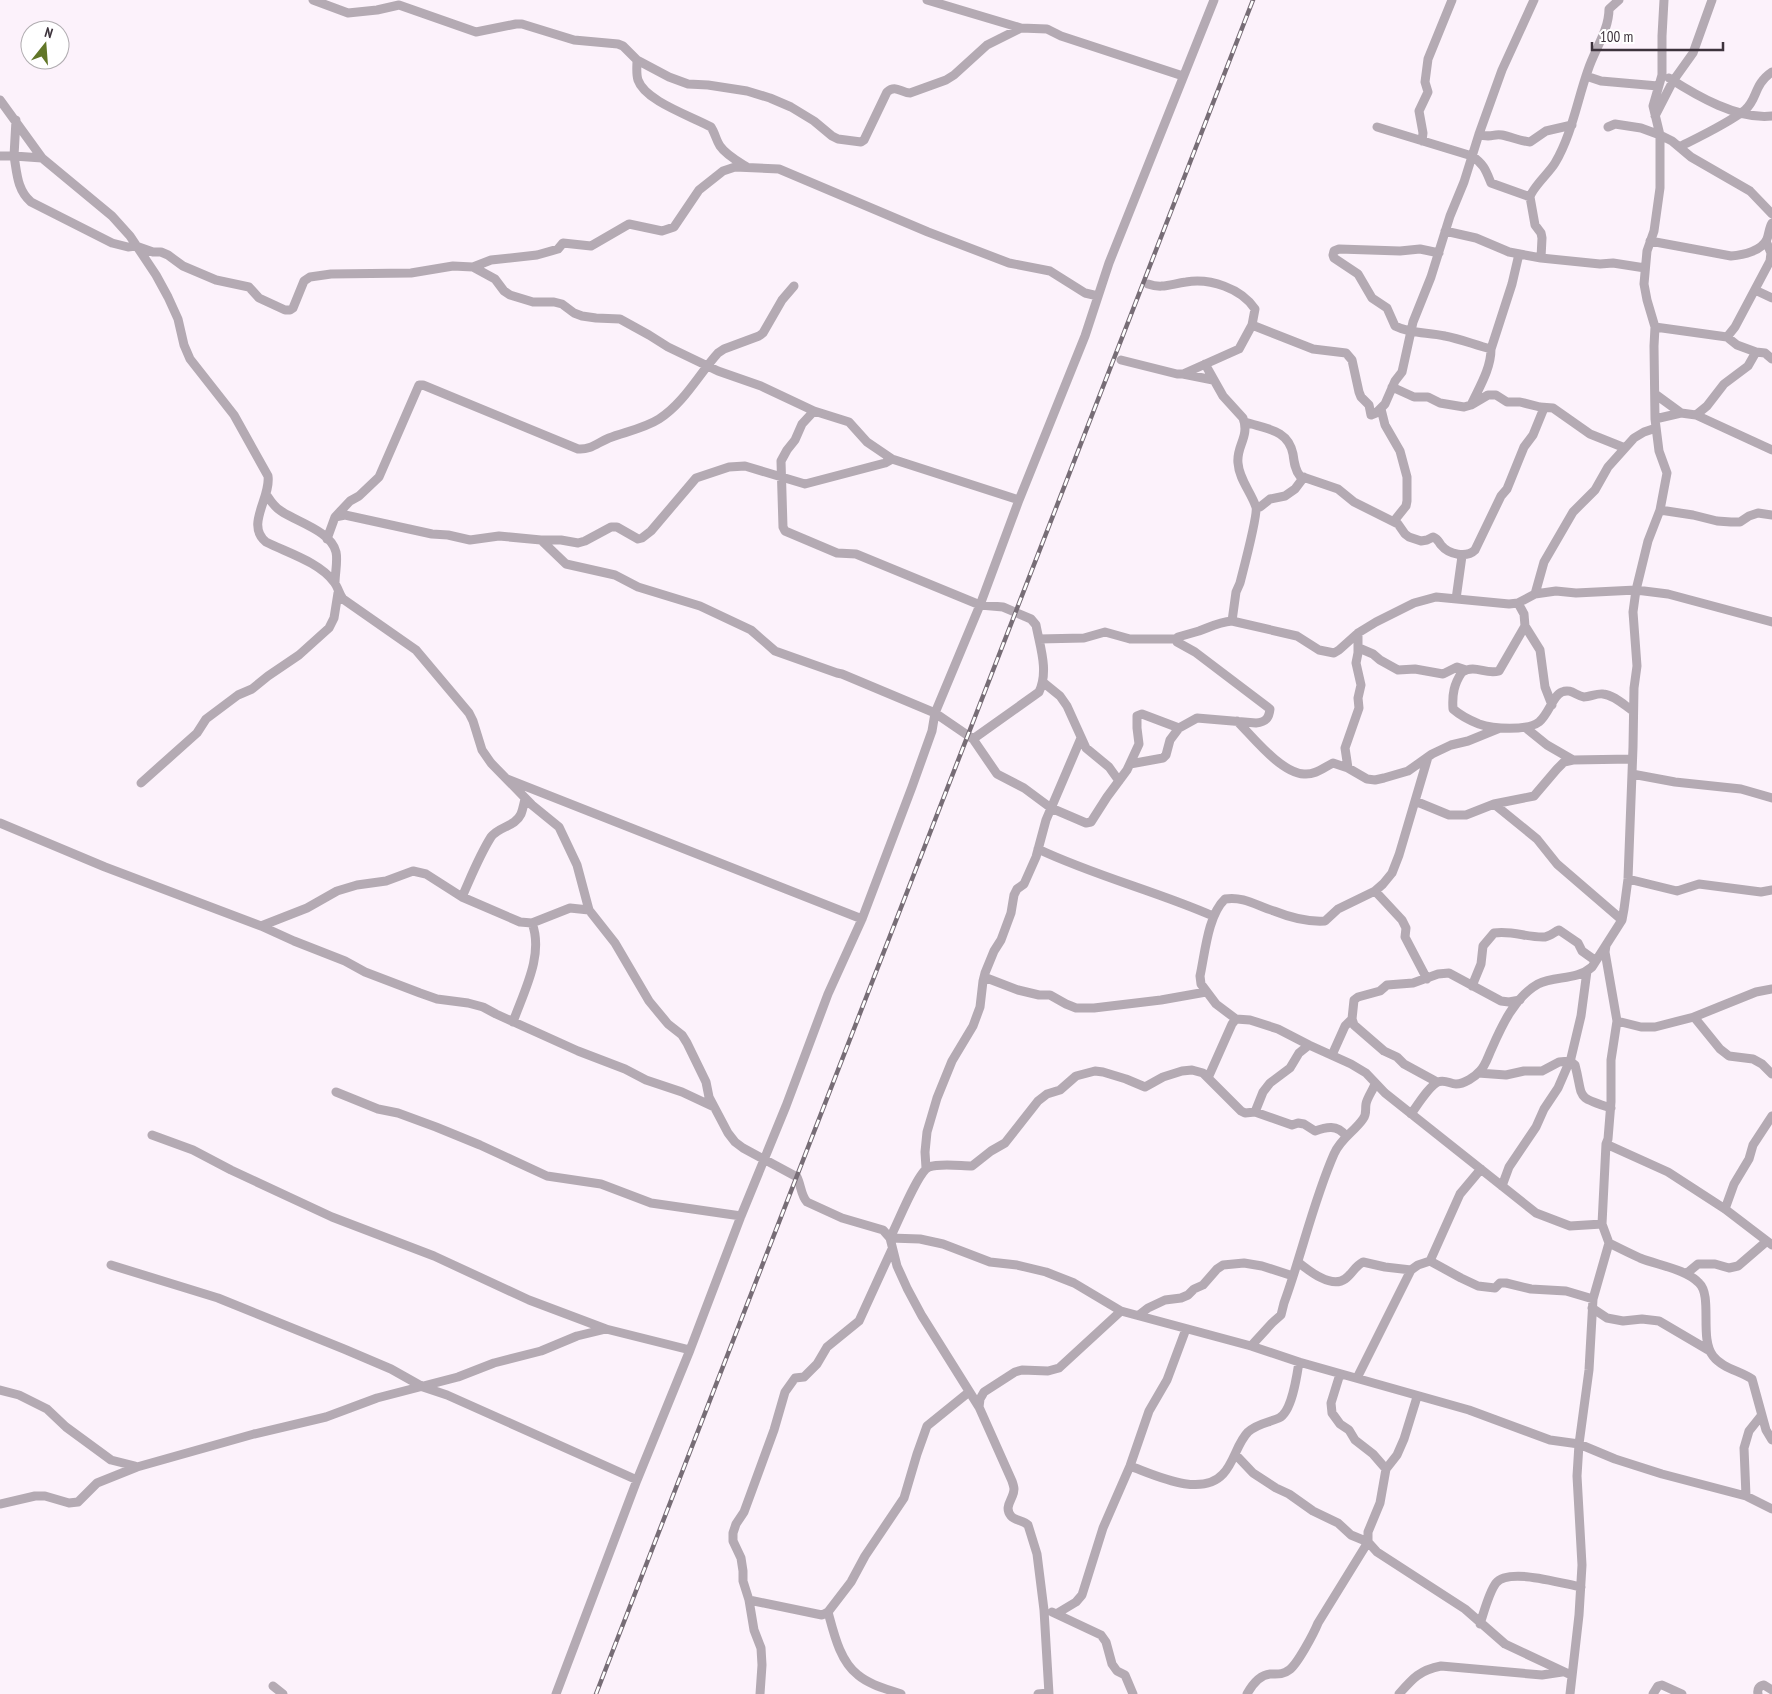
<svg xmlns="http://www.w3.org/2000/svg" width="1772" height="1694" font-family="'PT Sans Narrow',sans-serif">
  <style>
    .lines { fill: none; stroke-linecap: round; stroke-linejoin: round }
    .minor { stroke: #b4aab3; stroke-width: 9 }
    .rail-casing { stroke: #776d76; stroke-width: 4.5 }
    .rail { stroke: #fff; stroke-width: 2.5; stroke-dasharray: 8; stroke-linecap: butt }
  </style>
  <rect width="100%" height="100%" fill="#fcf2fb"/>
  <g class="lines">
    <path class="minor" d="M313 0 348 13 377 10 399 5 476 32 516 24H522L574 40 618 44 623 46 637 60 669 77 688 84 708 85 747 91 770 98 791 107 814 121 832 136 838 139 861 142 864 140 887 92C896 84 901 93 910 93L946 80 954 75 987 45 1021 28
      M927 0 1021 28 1047 29 1061 36 1183 76
      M637 60C637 67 636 74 638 80 645 101 691 116 711 127 715 133 716 140 720 146 726 155 739 162 747 167
      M1586 76 1601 81 1658 86
      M1669 78C1697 96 1738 120 1772 116
      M0 100 42 158 112 216 130 236 156 275 168 297 178 319 184 345 190 359 234 415 268 476C271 498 245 525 266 542 288 553 319 562 334 582 338 587 339 594 343 599L416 650 469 713 473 721 482 750 491 763 532 805 559 827 577 865 589 910 615 943 649 1001 668 1024 682 1035 687 1043 706 1082 709 1097 728 1133 735 1142 743 1148 797 1177C801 1185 801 1196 807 1202L842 1218 883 1230 890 1238 897 1266 907 1288 922 1316 979 1407 1012 1481C1013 1484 1014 1487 1014 1489 1014 1499 1003 1506 1011 1516 1015 1521 1023 1520 1028 1525L1037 1554 1044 1610 1049 1694
      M1655 116 1673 81 1693 53 1712 0
      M1377 127 1472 156C1484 164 1486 171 1491 183L1530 197
      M1608 127 1615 124 1641 128 1660 135 1672 141 1691 157 1750 191 1772 214
      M1479 134C1491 139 1493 133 1502 135 1512 137 1520 141 1530 142L1546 131 1572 125
      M1422 141 1423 133 1419 111 1428 92 1425 82 1428 59 1452 0
      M1679 147C1699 137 1727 124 1745 110 1758 99 1753 85 1772 72
      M0 156H14L16 120
      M42 158 14 156C17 173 17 190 31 202L112 243 128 247 136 246 153 252H161L168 255 183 266 216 280 249 287 259 298 285 310H290L293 308 304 281 310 277 331 274 411 273 453 266 473 267 495 279 504 291 510 295 533 302H554L562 304 574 313 582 316 596 318 620 319 649 335 668 347 718 371 761 386 814 411 849 422 867 442 892 459 1019 500
      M1445 231 1476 238 1509 252 1541 258 1600 264 1613 263 1645 268
      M1650 241 1731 256C1743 255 1762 251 1767 239 1769 234 1769 228 1772 223
      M1439 253 1420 249 1400 251 1339 249 1334 251 1333 255 1334 258 1358 274 1372 298 1387 308 1395 326C1411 334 1428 332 1445 336 1461 339 1475 345 1491 349
      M1541 258 1542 238 1541 233 1535 225 1530 197C1532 188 1549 173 1555 163 1572 134 1577 101 1588 70 1595 49 1609 30 1609 9L1619 0
      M473 267 491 260 537 255 558 249 563 243 591 246 629 224 662 231 674 227 699 190 723 171 735 167 779 169 928 232 1009 263 1050 271 1085 293 1098 296
      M1755 290 1772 298
      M1252 325 1313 349 1346 353 1352 360 1359 392 1361 397 1369 405 1371 415 1376 413 1385 404 1395 381 1402 372 1413 322 1431 277 1450 216 1464 182 1479 134 1502 70 1534 0
      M1655 327 1727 337 1737 345 1756 352 1765 353 1772 359
      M1727 337 1735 327 1770 261 1771 253 1766 241
      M1121 360 1177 374H1183L1239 349 1252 325 1255 309C1241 288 1210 278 1186 282 1171 284 1162 289 1148 284
      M1205 364 1223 396 1243 418C1250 437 1236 446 1238 463 1239 479 1251 492 1256 507 1258 515 1243 571 1240 583L1236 592 1232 621
      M1183 374 1213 380
      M1392 387 1414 397H1428L1440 403 1464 407 1471 405 1488 395H1496L1507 402H1520L1540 407 1553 408 1590 434 1625 448
      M1655 394 1681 413
      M1472 403C1480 386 1491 368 1491 349L1512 284 1519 254
      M1381 409 1385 425 1400 451 1407 477V501L1406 506 1394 521
      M814 411 802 424 795 440 787 450 781 461 783 527 785 531 837 553 856 554 980 605 1003 607 1031 619 1036 625C1040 647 1049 671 1039 692L973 739
      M1696 415 1707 406 1724 384 1748 366 1756 352
      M1655 419 1681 413 1696 415 1772 450
      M1245 422C1266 429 1288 429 1293 454 1294 462 1295 470 1300 476L1338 489 1354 502 1398 524 1405 534 1409 537 1421 541 1427 540 1433 537C1438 539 1438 541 1441 545 1449 555 1467 558 1475 550L1501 496 1507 489 1524 447 1533 435 1544 408
      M266 494C270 500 274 507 281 511 297 522 331 531 336 552 338 561 335 573 335 583
      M1256 507H1260L1270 499 1285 496 1295 489 1304 477
      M1660 510 1693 515 1717 521 1731 522H1740L1749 516 1758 513 1772 515
      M335 517 350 501 359 496 379 477 419 385H423L578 449C591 450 597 443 609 438 625 432 645 428 659 419 684 403 699 374 718 353L724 349 759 336 763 333 782 300 794 286
      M327 539 335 517 345 515 432 534 448 535 470 540 499 536 541 540H561L578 543 585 541 611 527H617L638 539 642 538 651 531 696 478 729 467 745 466 805 484 885 463 892 459
      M541 540 566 564 615 575 638 587 700 606 751 630 775 651 837 673 842 674 935 713 973 739 997 774 1024 788 1051 808 1086 823 1091 822 1107 797 1127 770 1139 744 1137 728V716L1142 714 1179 728
      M1535 594 1544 562 1573 512 1595 490 1608 467 1634 438 1644 432 1656 428
      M1456 599 1462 556
      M1518 603 1524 614 1525 626 1499 671C1485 675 1476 664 1462 672 1454 684 1452 694 1453 709 1461 716 1469 720 1479 724 1493 729 1527 731 1539 722 1549 714 1553 695 1562 692 1571 688 1576 696 1584 697 1590 697 1597 693 1603 694 1614 695 1624 705 1633 711
      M1525 626 1540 650 1545 687 1552 705
      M1039 639 1084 638 1105 632 1130 639H1176L1178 637C1185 635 1192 633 1199 631 1210 627 1219 622 1232 621L1297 636 1319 650 1334 653 1339 650 1358 633 1376 622 1414 603 1436 597 1509 604 1518 603 1535 594 1556 591 1576 593 1636 590 1668 594 1772 622
      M1359 648 1373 654 1380 660 1398 670 1415 669 1443 674 1457 667 1466 670
      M1044 683 1060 696 1067 706 1086 748 1109 767 1119 781
      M1237 721C1253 737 1281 773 1304 774 1315 775 1323 768 1333 763L1348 768 1367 779 1375 780 1384 778 1408 771 1432 754 1451 745 1468 741 1500 728
      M1526 728 1547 745 1573 760
      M1428 757 1399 855 1392 873 1383 884 1375 891 1338 909 1325 921C1309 922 1289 917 1274 911 1257 906 1244 896 1225 899 1208 915 1205 953 1200 976L1201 984 1216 1004 1236 1019 1250 1020 1278 1029 1309 1045 1351 1064 1366 1073 1385 1093 1536 1213 1570 1226 1602 1224
      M1130 764 1163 758 1166 755 1170 740 1179 728 1197 718 1256 723C1266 722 1269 718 1270 709L1195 652 1177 642 1176 639
      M1348 768 1345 748 1359 708 1358 698 1361 685 1356 663 1358 653V633
      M1632 774 1675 782 1741 789 1772 798
      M507 779 862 919
      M141 783 197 733 206 719 238 695 252 689 268 676 299 655 329 628 334 618 338 593
      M1415 801 1449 815H1466L1494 804 1534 796 1557 769 1564 762 1573 760 1632 759
      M1494 804 1537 839 1557 864 1622 920
      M0 823 105 867 261 926 307 908 337 891 357 885 386 881 413 871 426 874 462 897 520 922 532 923 570 908 589 910
      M1038 849C1095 876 1156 891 1213 916
      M1628 879 1677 891 1699 884 1761 892 1772 890
      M1375 891 1402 920 1406 928 1405 937 1427 979
      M462 897C471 877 479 856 491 837 499 826 515 827 521 814 523 809 524 803 525 799
      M261 926 294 941 345 961 365 972 420 993 437 999 468 1003 483 1007 496 1014 578 1051 625 1069 646 1080 682 1092 714 1107
      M984 977 1018 990 1039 995H1050L1066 1004 1076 1008H1094L1161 1000 1206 992
      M1472 986 1481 964 1483 946 1494 933C1512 930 1528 938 1545 937 1551 936 1554 932 1559 930L1578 943 1582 951 1596 961
      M1694 1017 1756 992 1772 989
      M1617 1021 1641 1027H1655L1694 1017 1720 1049 1729 1056 1753 1059 1762 1064 1772 1074
      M513 1022C524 991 544 955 532 923
      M1332 1055 1345 1026 1352 1019
      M1478 1073 1506 1075 1524 1071H1542L1559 1062 1570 1061 1575 1065C1584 1099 1574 1096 1611 1108
      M1208 1078 1232 1024 1236 1019
      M1437 1082 1404 1064 1397 1057 1384 1051 1354 1025 1352 1019 1354 1000 1358 997 1380 991 1387 985 1413 983 1438 974 1449 973 1501 1001 1509 1002 1520 1000
      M336 1092 378 1109 398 1113 436 1127 480 1145 547 1176 601 1184 651 1203 741 1216
      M1255 1112 1263 1092 1270 1083 1290 1068 1299 1053 1309 1045
      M1411 1114C1417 1106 1429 1086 1438 1082 1445 1079 1450 1084 1456 1084 1464 1084 1475 1077 1480 1071 1486 1065 1488 1056 1492 1048 1502 1025 1515 997 1538 984 1555 975 1576 981 1592 967L1622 920 1624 909 1628 879 1633 747 1634 688 1637 666 1633 612 1636 590 1648 541 1660 510 1667 473 1659 451 1655 419 1654 346 1655 327 1647 300 1644 284 1647 251 1654 231 1660 188V135L1653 106 1662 75V36L1664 0
      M152 1135 193 1150 231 1170 332 1217 434 1256 529 1300 606 1329
      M1606 1144 1668 1172 1725 1209 1772 1245
      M926 1168 925 1152 927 1132 937 1098 952 1061 973 1026 980 1007 983 981 985 973 994 951 1001 940 1011 913 1014 895 1017 889 1024 884 1036 857 1046 820 1081 738
      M1502 1186 1509 1167 1536 1127 1544 1109 1558 1088 1571 1058 1581 1016 1587 971
      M1725 1209 1734 1184 1749 1159 1753 1145 1772 1116
      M1609 1243C1619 1248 1629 1253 1640 1258 1657 1265 1686 1269 1699 1283 1713 1296 1699 1338 1713 1356 1722 1368 1740 1371 1752 1379L1766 1430 1772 1440
      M1430 1261 1460 1194 1481 1169
      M1298 1262C1308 1270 1331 1289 1345 1279 1352 1274 1355 1266 1363 1262L1385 1267 1411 1270
      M111 1265 218 1298 344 1349 391 1369 423 1387 447 1395 637 1480
      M1686 1274 1698 1264H1715L1729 1268 1738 1266 1767 1241
      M1592 1308 1607 1318 1623 1321 1642 1319 1659 1321 1710 1351
      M1121 1311 1074 1283 1046 1272 1017 1265 990 1262 943 1244 920 1239 890 1238C897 1225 918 1171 929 1167 940 1163 961 1166 972 1166L991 1151 1005 1143 1038 1101 1047 1094 1060 1090 1076 1076 1095 1071 1103 1072 1126 1079 1145 1087 1163 1077 1182 1071 1192 1070 1203 1073 1241 1111 1245 1113 1255 1112 1292 1125 1298 1123 1304 1124 1315 1131C1326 1127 1337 1124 1346 1136
      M1139 1315 1148 1308 1165 1300 1181 1298 1188 1295 1194 1289 1203 1285 1217 1269 1223 1265 1244 1263 1262 1266 1293 1276
      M1251 1346 1272 1323 1281 1315 1284 1303C1302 1254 1313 1202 1334 1154 1341 1138 1354 1132 1363 1119 1367 1114 1365 1110 1366 1104 1367 1098 1373 1090 1375 1084
      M1340 1374 1331 1403 1332 1413 1340 1424 1349 1430 1355 1440 1373 1454 1386 1469
      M1357 1378 1411 1270 1418 1265 1430 1261 1461 1278 1478 1286 1495 1288 1500 1283H1506L1531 1289 1566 1291 1593 1299
      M0 1390 19 1395 47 1409 66 1427 111 1460 135 1466
      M1417 1397 1404 1439 1397 1455 1386 1469 1380 1503 1368 1532V1542L1377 1552 1465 1609 1505 1644 1571 1675
      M979 1407 980 1399 984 1392 1015 1372 1022 1370 1048 1371 1059 1368 1121 1311 1251 1346 1299 1362 1469 1410 1550 1440 1579 1444 1615 1459 1662 1474 1746 1496 1772 1509
      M1235 1454 1253 1473 1276 1488 1289 1494 1313 1511 1338 1523 1351 1535 1368 1542 1318 1623C1314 1633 1297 1665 1289 1670 1283 1675 1277 1674 1270 1674 1259 1675 1252 1685 1247 1694
      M1130 1466C1155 1475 1201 1498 1223 1474 1234 1463 1237 1443 1248 1432 1258 1423 1268 1423 1279 1418 1292 1412 1297 1375 1299 1362
      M1746 1496 1744 1448 1749 1431 1761 1416
      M0 1504 35 1496H45L69 1503 78 1502 97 1483 137 1467 254 1434 326 1417 377 1398 458 1377 494 1363 541 1351 577 1336 606 1329 690 1350
      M749 1600 817 1614 822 1615 828 1612 851 1582 865 1556 904 1498 917 1454 927 1426 969 1392
      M828 1612C834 1634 840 1661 858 1675 870 1685 887 1689 901 1694
      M1052 1612 1101 1635 1106 1642 1112 1664 1117 1671 1125 1675 1133 1694
      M1056 1614 1076 1602 1082 1595 1103 1528 1130 1466 1149 1411 1167 1380 1186 1329
      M1480 1624C1484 1612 1489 1592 1496 1583 1509 1567 1563 1584 1581 1587
      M273 1686 283 1694
      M556 1694 637 1480 690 1350 741 1216 786 1106 828 994 862 919 912 787 932 731 935 713 980 605 1019 500 1085 336 1109 263 1214 0
      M760 1694 762 1665 761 1648 754 1630 749 1600 743 1581V1571L741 1558 733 1541V1533L736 1524 744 1512 774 1430 785 1392 795 1378 804 1377 817 1364 827 1347 859 1321 892 1249
      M1038 1694 1048 1693
      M1399 1694C1413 1678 1420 1670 1441 1666L1542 1675 1562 1672
      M1570 1694 1579 1615 1582 1565 1577 1476 1579 1444 1589 1370 1593 1299 1609 1243 1602 1224 1606 1144 1608 1139 1611 1102V1060L1617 1021 1605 952 1606 945
      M1653 1694 1658 1686 1662 1685 1682 1694
      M1758 1694C1757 1689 1759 1686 1764 1685L1772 1690"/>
    <defs>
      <path id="rail" d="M596 1694 1253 0"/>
    </defs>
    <use href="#rail" class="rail-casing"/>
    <use href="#rail" class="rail"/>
  </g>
  <g transform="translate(45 45) rotate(17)"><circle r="24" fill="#ffffff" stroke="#b1adb1"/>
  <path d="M0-4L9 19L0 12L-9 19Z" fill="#617627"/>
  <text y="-8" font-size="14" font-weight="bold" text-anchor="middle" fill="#3d333c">N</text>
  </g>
  <path d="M1592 42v8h131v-8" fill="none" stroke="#3d333c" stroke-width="2.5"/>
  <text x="1600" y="42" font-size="15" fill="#3d333c" stroke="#ffffff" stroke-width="4" paint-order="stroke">100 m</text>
</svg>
